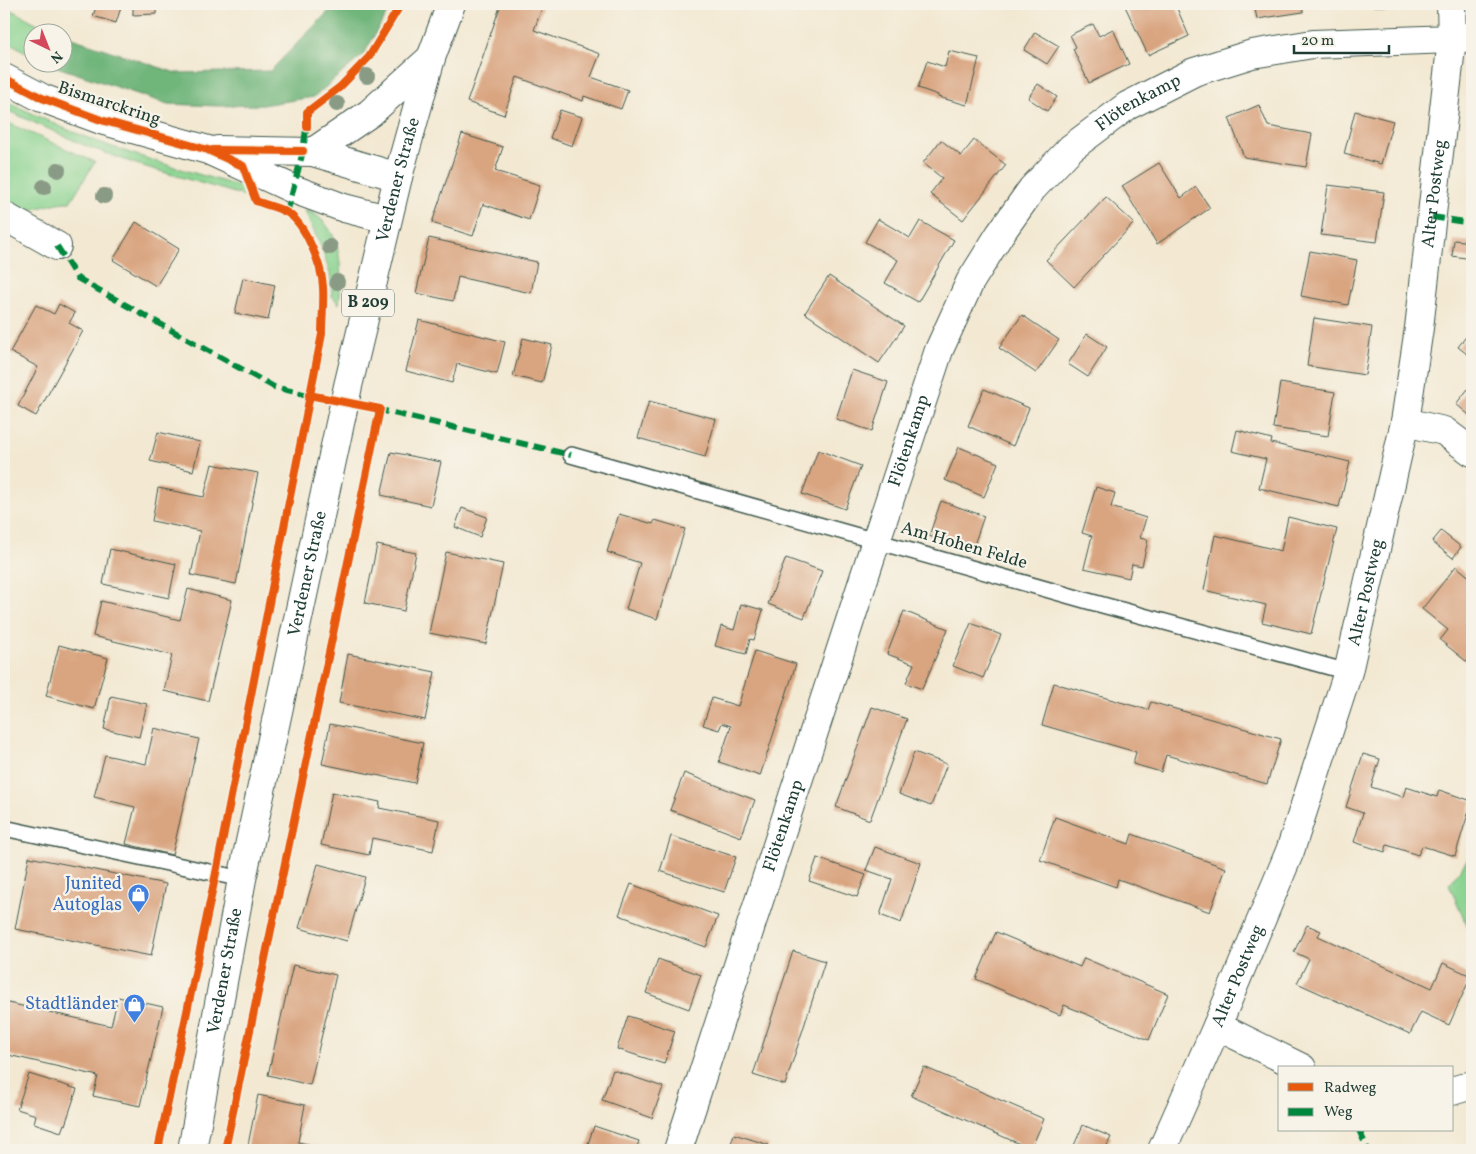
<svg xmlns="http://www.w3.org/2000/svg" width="1476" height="1154" font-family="Vollkorn,serif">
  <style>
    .green { fill: #8ad390; stroke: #548862 }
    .forest { fill: #6fb57a; stroke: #477957 }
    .building { fill: #d9a480 }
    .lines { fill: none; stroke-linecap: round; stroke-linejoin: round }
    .lane-casing { stroke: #3f574c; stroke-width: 18 }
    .street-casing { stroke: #3f574c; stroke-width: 30 }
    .secondary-casing { stroke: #3f574c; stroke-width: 30 }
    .primary-casing { stroke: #3f574c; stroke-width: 30 }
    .lane { stroke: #fff; stroke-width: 15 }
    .street { stroke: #fff; stroke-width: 28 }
    .secondary { stroke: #fff; stroke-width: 28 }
    .primary { stroke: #fff; stroke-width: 28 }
    .quiet { stroke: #00873e; stroke-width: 6; stroke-dasharray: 12 6; stroke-linecap: butt }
    .cycleway-casing { stroke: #f7f3e8; stroke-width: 11 }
    .cycleway { stroke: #e8590c; stroke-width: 8 }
    .tree { fill: #8a9b85 }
    .labels { text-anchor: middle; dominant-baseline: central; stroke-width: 4.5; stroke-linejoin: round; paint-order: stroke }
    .shield { fill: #f7f3e8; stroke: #60746a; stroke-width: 1 }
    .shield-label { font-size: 16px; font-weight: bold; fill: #1f3d34 }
    .street-label { font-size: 18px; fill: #1f3d34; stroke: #f7f3e8 }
    .shop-label { font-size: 18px; fill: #366cbe; stroke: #f7f3e8; text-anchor: end }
  </style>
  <rect width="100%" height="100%" fill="#f7f3e8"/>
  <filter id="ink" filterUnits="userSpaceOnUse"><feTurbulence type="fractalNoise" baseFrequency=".02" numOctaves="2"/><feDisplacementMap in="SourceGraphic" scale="10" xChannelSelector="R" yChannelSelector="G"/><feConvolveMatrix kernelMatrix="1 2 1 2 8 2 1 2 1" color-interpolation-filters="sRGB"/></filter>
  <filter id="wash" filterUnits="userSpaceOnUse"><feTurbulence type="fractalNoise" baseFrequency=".0096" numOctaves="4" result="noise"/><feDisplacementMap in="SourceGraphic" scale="20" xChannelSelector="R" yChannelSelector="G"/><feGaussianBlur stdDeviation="1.12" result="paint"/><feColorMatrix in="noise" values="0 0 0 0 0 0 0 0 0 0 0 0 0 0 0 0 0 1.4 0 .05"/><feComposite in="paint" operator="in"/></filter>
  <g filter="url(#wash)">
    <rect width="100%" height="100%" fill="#f3e9d3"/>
    <path class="green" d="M4 6 53 32H32V56L4 39Z
      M4 100C32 113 59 127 88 138 138 157 191 172 242 187L248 197 136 164 86 146 4 109Z
      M4 121 95 162 70 202C48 201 25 219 4 206Z
      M304 209C343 223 343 270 339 304L332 296 330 274 323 251Z
      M1472 853V936L1449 885Z"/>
    <path class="forest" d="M336 4H392L364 54 314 97 262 105 218 106 167 104 45 63 62 62 63 35 176 73 270 71Z"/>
    <g id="blocks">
      <path class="building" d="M97 4H122L116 23 93 16Z
        M133 4H156V14L133 15Z
        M501 4H531L542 8 534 30 600 54 591 77 628 90 621 109 584 96 583 101 517 77 504 115 467 102Z
        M1124 4H1175L1189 36 1148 55Z
        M1254 4H1302L1303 12 1257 19Z
        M1346 4H1406V6H1346Z
        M1093 24 1099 36 1113 29 1129 64 1089 83 1073 49 1076 47 1070 35Z
        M1035 32 1059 46 1047 64 1024 50Z
        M949 51 979 58 967 105 938 97V95L918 88 927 61 945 67Z
        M1038 84 1057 97 1047 111 1028 98Z
        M1259 105 1268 126 1312 134 1306 167 1244 157 1229 118Z
        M560 110 582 117 572 146 550 138Z
        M1355 111 1393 121 1381 164 1344 154Z
        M462 134 503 147 495 171 540 185 529 220 483 204 473 236 432 223Z
        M941 140 961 156 974 140 1006 165 963 220 930 194 942 178 923 163Z
        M1159 163 1181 198 1196 187 1210 208 1157 244 1122 186Z
        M1328 185 1384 192 1377 242 1321 235Z
        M1106 197 1134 223 1074 287 1046 260Z
        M878 219 910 238 920 221 954 240 918 302 885 283 898 260 865 242Z
        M136 222 179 249 156 286 113 260Z
        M429 238 537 262 531 293 458 277 453 301 416 293Z
        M1454 240 1472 242V259L1452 256Z
        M1310 251 1357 260 1348 305 1301 296Z
        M829 276 904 326 879 363 805 313Z
        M243 278 275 285 268 320 235 313Z
        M59 304 75 313 69 323 83 331 36 416 18 406 38 367 10 352 36 305 54 314Z
        M1022 315 1059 340 1036 373 999 348Z
        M1314 318 1372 327 1365 375 1307 366Z
        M419 320 505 342 497 374 457 364 452 383 406 371Z
        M1472 329V358L1458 347Z
        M1087 334 1107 347 1088 377 1068 364Z
        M523 338 552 345 542 383 513 376Z
        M852 370 888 382 872 431 836 419Z
        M1280 383 1335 392 1328 436 1273 428Z
        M1472 384V411L1469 415 1456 404Z
        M984 389 1029 408 1013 446 968 426Z
        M649 401 716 419 705 457 638 438Z
        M1237 430 1272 439 1271 443 1350 462 1339 507 1259 488 1266 459 1232 451Z
        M158 432 200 442 193 471 150 461Z
        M959 447 998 463 984 497 945 480Z
        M818 450 861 466 845 509 802 494Z
        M391 452 441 462 431 506 381 495Z
        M212 464 258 473 236 584 191 575 200 531 152 521 158 488 204 497Z
        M1096 487 1115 493 1111 507 1146 518 1140 538 1148 540 1142 566 1132 564 1129 578 1084 568 1092 536 1082 533Z
        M941 501 984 516 972 551 929 536Z
        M462 508 487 517 480 537 455 527Z
        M619 514 653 524 655 520 685 529 657 619 626 609 640 563 607 552Z
        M1288 517 1337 529 1311 634 1262 622 1266 605 1204 590 1215 535 1281 551Z
        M1441 531 1461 547 1453 558 1432 542Z
        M377 545 416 553 404 611 365 603Z
        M110 549 176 564 169 598 103 584Z
        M446 552 503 564 486 644 429 633Z
        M786 558 822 571 804 618 768 604Z
        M1456 566 1472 579V666L1440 640 1448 630 1422 609Z
        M188 589 232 600 208 701 164 691 172 655 93 636 101 601 180 620Z
        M741 604 763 610 754 640 750 639 746 654 715 646 721 626 734 630Z
        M904 611 948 629 922 689 906 683 914 664 887 654Z
        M971 623 1001 635 983 678 953 666Z
        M59 645 108 658 94 709 46 696Z
        M755 651 796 664 760 776 719 762 731 726 722 723 719 730 703 725 712 698 738 706Z
        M348 654 435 672 425 720 339 703Z
        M1054 683 1148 710 1151 702 1281 739 1267 784 1166 755 1161 772 1133 764 1136 752 1042 725Z
        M111 696 147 704 139 737 104 729Z
        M872 707 907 719 870 820 836 807Z
        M330 724 423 743 415 783 322 764Z
        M154 728 199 739 172 855 126 844 135 807 94 797 105 755 146 764Z
        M914 752 947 764 931 806 899 794Z
        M1363 754 1380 759 1371 787 1403 797 1406 787 1437 797 1439 790 1472 801 1455 856 1422 846 1418 855 1387 845 1385 852 1354 842 1363 813 1346 807Z
        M684 773 755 800 741 837 670 810Z
        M332 792 380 802 379 808 439 820 433 851 372 838 369 855 321 845Z
        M1055 817 1129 844 1132 834 1226 868 1210 912 1118 879 1116 887 1040 860Z
        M671 836 736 857 724 892 660 871Z
        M875 847 921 863 901 923 880 915 892 879 866 870Z
        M29 857 166 884 151 956 15 929Z
        M817 858 866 875 857 897 809 881Z
        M318 864 365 877 347 941 299 928Z
        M631 884 718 916 706 947 619 915Z
        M1307 925 1321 931 1318 936 1432 988 1443 963 1471 976 1449 1025 1421 1012 1410 1034 1297 983 1309 959 1294 952Z
        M996 932 1080 967 1084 958 1168 994 1149 1040 1064 1005 1060 1015 976 979Z
        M793 951 825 961 785 1085 753 1075Z
        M658 959 701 975 689 1009 646 993Z
        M293 965 336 975 310 1085 268 1075Z
        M118 997 163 1007 140 1106 93 1096 98 1076 4 1054V1002L111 1026Z
        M628 1016 675 1031 664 1064 617 1049Z
        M924 1067 1044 1119 1031 1149 911 1096Z
        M613 1070 663 1087 652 1118 602 1100Z
        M29 1074 77 1089 65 1125 64 1124 61 1132 34 1123 36 1115 17 1109Z
        M258 1095 305 1105 298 1142 335 1150H247Z
        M1083 1125 1111 1137 1105 1150H1072Z
        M594 1126 639 1141 636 1150H586Z
        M734 1134 769 1145 767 1150H729Z"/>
    </g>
  </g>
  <g filter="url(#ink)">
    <use href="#blocks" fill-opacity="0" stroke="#3f574c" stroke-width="1"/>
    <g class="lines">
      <defs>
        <path id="lane" d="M571 455 1088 601 1348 672
          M4 828 242 879"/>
        <g id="street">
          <path d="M4 216 57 246"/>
          <path d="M1405 422 1444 431 1472 452"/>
          <path d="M1217 1026 1302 1068"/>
          <path d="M1452 1091 1472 1085"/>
          <path id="s1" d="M678 1150 876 541 939 350 970 282 1000 234 1032 189 1071 148 1127 106 1194 72 1252 54 1313 44 1452 39 1472 37"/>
          <path id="s2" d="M1162 1150 1217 1026 1290 851 1348 672 1405 422 1419 328 1452 39 1451 4"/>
        </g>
        <path id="secondary" d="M4 78 42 98 101 120 208 150 293 189 344 208 387 219
          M218 150 313 152 398 177
          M313 152 370 113 431 58"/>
        <g id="primary">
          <path id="s3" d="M192 1150 242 879 348 386 398 177 431 58 451 4"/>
        </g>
      </defs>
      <use href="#lane" class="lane-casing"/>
      <use href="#street" class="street-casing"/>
      <use href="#secondary" class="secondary-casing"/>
      <use href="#primary" class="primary-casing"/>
      <use href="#lane" class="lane"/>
      <use href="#street" class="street"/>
      <use href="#secondary" class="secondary"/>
      <use href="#primary" class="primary"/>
      <path class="quiet" d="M287 213 303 151 307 122
        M1432 217 1472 223
        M57 246 77 278 274 387 312 396
        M376 409 571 455
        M1359 1130 1368 1150"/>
      <defs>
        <path id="cycleway" d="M4 78 42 98 101 120 208 150 243 166 256 201C266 205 277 207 286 212 305 222 322 266 323 287 324 302 322 318 322 334L216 873 158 1150
          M307 127V112L340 87 369 57 401 4
          M213 150 303 151
          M225 1150 380 409 309 395"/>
      </defs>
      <use href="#cycleway" class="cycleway-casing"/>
      <use href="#cycleway" class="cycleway"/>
    </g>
    <g class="tree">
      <circle cx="367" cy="76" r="8"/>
      <circle cx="337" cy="104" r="8"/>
      <circle cx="58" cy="170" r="8"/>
      <circle cx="44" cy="187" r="8"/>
      <circle cx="104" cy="196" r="8"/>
      <circle cx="330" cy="247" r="8"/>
      <circle cx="337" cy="282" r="8"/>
    </g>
  </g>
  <defs>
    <symbol id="shop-pin" viewBox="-11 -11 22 30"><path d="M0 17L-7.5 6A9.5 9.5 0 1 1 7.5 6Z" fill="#3f7fe0" stroke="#f7f3e8"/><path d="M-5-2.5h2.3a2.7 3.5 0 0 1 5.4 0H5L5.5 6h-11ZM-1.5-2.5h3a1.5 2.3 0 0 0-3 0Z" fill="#fff"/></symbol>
  </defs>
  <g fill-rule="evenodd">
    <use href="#shop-pin" x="126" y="882" width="25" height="34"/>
    <use href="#shop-pin" x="122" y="992" width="25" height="34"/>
  </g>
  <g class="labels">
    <rect class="shield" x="342" y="289.5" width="52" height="27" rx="4"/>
    <g class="shield-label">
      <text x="368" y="303">B 209</text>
    </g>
    <g class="street-label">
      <text transform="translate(109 104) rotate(18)">Bismarckring</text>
      <text stroke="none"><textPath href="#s1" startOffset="1166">Flötenkamp</textPath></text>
      <text stroke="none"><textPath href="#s3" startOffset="992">Verdener Straße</textPath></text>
      <text stroke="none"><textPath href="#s2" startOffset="1000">Alter Postweg</textPath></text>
      <text stroke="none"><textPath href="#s1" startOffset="746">Flötenkamp</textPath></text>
      <text transform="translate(964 546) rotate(16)">Am Hohen Felde</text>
      <text stroke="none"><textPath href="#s3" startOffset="588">Verdener Straße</textPath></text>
      <text stroke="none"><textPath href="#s2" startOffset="595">Alter Postweg</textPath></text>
      <text stroke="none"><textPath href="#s1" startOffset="341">Flötenkamp</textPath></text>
      <text stroke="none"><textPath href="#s3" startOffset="182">Verdener Straße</textPath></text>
      <text stroke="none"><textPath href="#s2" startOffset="190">Alter Postweg</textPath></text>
    </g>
    <g class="shop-label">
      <text x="122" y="884">Junited<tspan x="122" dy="21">Autoglas</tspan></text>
      <text x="118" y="1004">Stadtländer</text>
    </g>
  </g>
  <rect width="1476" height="1154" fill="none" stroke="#f7f3e8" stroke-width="20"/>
  <rect x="1278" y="1066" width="175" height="65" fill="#f7f3e8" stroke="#a1aaa0"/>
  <rect x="1288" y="1083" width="25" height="8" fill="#e8590c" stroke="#a1aaa0"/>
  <text x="1324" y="1092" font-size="15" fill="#1f3d34">Radweg</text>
  <rect x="1288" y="1108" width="25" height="8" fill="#00873e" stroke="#a1aaa0"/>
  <text x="1324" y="1116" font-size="15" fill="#1f3d34">Weg</text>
  <g transform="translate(48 48) rotate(137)"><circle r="24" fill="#f7f3e8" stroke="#a1aaa0"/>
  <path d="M0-4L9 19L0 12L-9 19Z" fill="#d1495b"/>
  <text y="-8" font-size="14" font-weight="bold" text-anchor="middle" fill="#1f3d34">N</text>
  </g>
  <path d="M1294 45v8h95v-8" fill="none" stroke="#1f3d34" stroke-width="2.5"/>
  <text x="1301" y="45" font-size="15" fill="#1f3d34" stroke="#f7f3e8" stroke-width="4" paint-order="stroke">20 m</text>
</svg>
